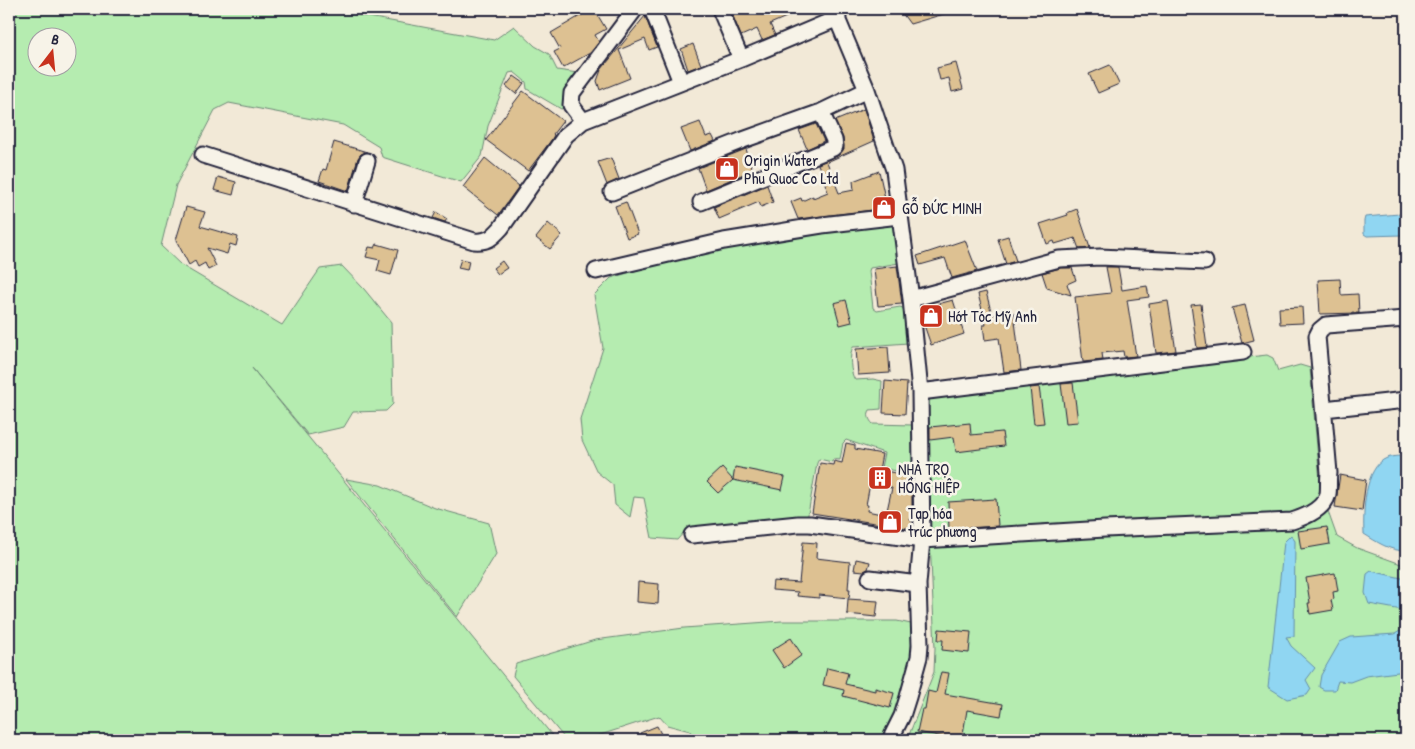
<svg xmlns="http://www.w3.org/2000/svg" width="1415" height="749" font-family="'Patrick Hand',sans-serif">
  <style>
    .green { fill: #b5ecb0; stroke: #6c8776; fill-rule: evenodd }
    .water { fill: #90d6f2; stroke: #648ea9 }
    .building { fill: #ddc192; stroke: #22223b; fill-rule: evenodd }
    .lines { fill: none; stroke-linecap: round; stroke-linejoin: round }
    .minor-casing { stroke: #22223b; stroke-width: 19 }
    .minor { stroke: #f7f3e8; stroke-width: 15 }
    .labels { text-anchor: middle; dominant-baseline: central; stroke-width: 5; stroke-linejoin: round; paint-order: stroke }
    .poi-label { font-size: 16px; fill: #22223b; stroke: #f7f3e8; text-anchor: start }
  </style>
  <rect width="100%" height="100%" fill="#f2e9d7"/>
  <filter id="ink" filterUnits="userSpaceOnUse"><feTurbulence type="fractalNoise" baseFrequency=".02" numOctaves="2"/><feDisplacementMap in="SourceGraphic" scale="10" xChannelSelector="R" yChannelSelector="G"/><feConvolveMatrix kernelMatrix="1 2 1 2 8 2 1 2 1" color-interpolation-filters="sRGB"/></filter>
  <g filter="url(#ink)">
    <path class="green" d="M9 9H325L494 40 514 26 535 46 549 54 557 70 578 73 579 77 567 107 561 109 527 89 526 82 514 72 509 73 488 126 482 156 461 182 382 157 379 147 343 125 229 103 215 110 176 185 161 246 181 265 282 325 320 269 342 266 364 289 391 322 393 404 386 411 353 412 344 427 308 435 252 368 556 740H9ZM38 38H68V68H38Z
      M895 219 899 263 870 268 869 271 873 308 877 311 900 307 905 309 911 338 908 343 853 347C849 354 850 373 855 380L873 379 882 381 881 409 870 410C867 415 869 420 873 424L913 425 916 469 913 474 881 468 884 453 846 440 843 443 840 460 833 459 832 462 819 459 817 463 807 520 797 518 685 531 677 540 652 538 644 498 634 497 630 517 615 505 613 485 597 472 582 440 580 419 603 348 594 295 611 278 725 244Z
      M1267 355 1273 358 1278 371 1300 365 1310 368 1321 492 1337 537 1357 548 1401 564 1406 563V740H907L934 672 935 648 924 407 928 398 1064 378Z
      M346 479 380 485 435 508 489 523 496 554 457 617Z
      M782 621H897L911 624 913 657 903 697 883 740H694L690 731 667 725 659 716 585 740H566L513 676 516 664 595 640 684 628Z"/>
    <path class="water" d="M1399 214 1403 233 1402 235 1367 236 1364 234V221L1365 217Z
      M1406 456V551C1390 551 1377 542 1364 534 1363 513 1364 467 1387 458 1392 456 1400 456 1406 456Z
      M1291 535 1295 541 1294 636 1286 637 1291 646 1315 668 1306 680 1311 689 1307 695 1287 699 1268 687 1284 542Z
      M1371 571 1406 579 1405 609 1402 610 1369 604 1365 593 1367 574Z
      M1400 631 1406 632V671L1366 676 1350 682 1338 681 1335 690H1324L1319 687 1321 675 1340 642 1351 637 1395 634Z"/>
    <path class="building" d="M592 9H594L606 29 595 35 599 42 590 53 563 68 554 52 560 49 551 33Z
      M745 9H761L763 13 773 9H805L770 24 775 35 762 40 757 29 741 36 732 14Z
      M899 9H954V11L910 24Z
      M645 16 657 47 649 50 645 39 619 50 630 78 600 90 597 81 601 70Z
      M693 44 701 65 688 70 681 49Z
      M956 63 963 89 952 92 949 78 940 80 937 68Z
      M1110 65 1119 84 1098 93 1089 74Z
      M514 76 524 83 516 94 506 86Z
      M523 91 563 121 553 134 554 135 552 139 528 171 486 140Z
      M864 109 874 141 827 162 839 193 854 190 853 181 879 171 885 198 888 197 890 208 798 219 791 202 801 198 802 201 813 196V198L828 192 818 164 837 156 844 149 843 138 835 121Z
      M700 122 706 137 712 135 715 141 690 151 681 129Z
      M816 124 824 141 807 149 799 130Z
      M334 142 367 152 361 154 358 158 348 191 319 181 323 169 326 170Z
      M746 149 753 170 706 190 698 168Z
      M485 158 519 186 498 215 463 187Z
      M611 158 619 179 607 185 598 162Z
      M218 177 236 182 233 195 214 190Z
      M767 185 773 202 761 207 759 202 719 219 714 207Z
      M626 202 638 234 627 238 615 206Z
      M186 207 205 212 200 226 238 237 236 246 230 244 227 254 207 248 216 266 208 270 205 263 198 267 195 261 189 265 176 240Z
      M1077 209 1090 248 1079 249 1075 238 1055 244 1054 241 1047 244 1040 224 1068 215 1067 213Z
      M436 212 447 219 445 222 433 218Z
      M548 223 562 235 550 249 536 238Z
      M1008 236 1016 261 1006 264 998 239Z
      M965 240 977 271 952 278 945 258 920 265 917 256Z
      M377 244 398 250 391 275 377 271 380 260 366 257 369 247 375 248Z
      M461 259 469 261 467 270 458 268Z
      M502 261 507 268 498 274 493 268Z
      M897 266 902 304 878 306 874 269Z
      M1106 267H1118L1122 290 1147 286 1149 297 1127 300 1136 356 1124 357 1123 351 1102 353 1103 360 1083 362 1075 297 1111 293Z
      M1060 268H1072L1076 280 1067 284 1071 295 1047 288 1042 273Z
      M1340 279 1341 295 1358 294 1359 313 1320 314 1318 280Z
      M986 292 992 315 1014 313 1021 370 1004 372 999 338 985 340 983 325H986L978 294Z
      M846 300 852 322 840 325 834 303Z
      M953 300 964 334 931 345 924 325 928 323 925 315 939 310 938 304Z
      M1168 301 1176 351 1156 353 1149 304Z
      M1201 304 1207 347 1197 348 1191 305Z
      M1245 305 1254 340 1242 343 1232 308Z
      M1302 307 1303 323 1280 324 1279 308Z
      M888 347 890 373 858 375 856 349Z
      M885 381 907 383 905 414 883 413Z
      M1073 383 1078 422 1066 423 1061 384Z
      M1039 387 1044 423 1034 424 1030 388Z
      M970 423 971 435 1002 432 1004 446 956 452 954 437 930 440V427Z
      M846 443 855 445V449L882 454 879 470 912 476V509L910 520H912V529L812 513 820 463 833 465 834 461 842 463ZM870 484 892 488 886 515 867 511 868 505H866Z
      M735 467 785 477 782 490 733 480Z
      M722 468 733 480 718 493 707 482Z
      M1340 475 1366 480 1362 511 1335 507Z
      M996 499 998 526 949 529 948 502Z
      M1327 527 1330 544 1301 549 1298 531Z
      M803 542 817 543 816 558 850 562 848 589H850L849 598 819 595V598L797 596 798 592 772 590 773 581 799 583Z
      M856 559 870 562 868 569 864 571 854 570Z
      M1335 573 1338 591 1333 592 1334 599 1331 600 1333 610 1310 614 1308 603H1310L1306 578Z
      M638 582 659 584 658 604 637 602Z
      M848 599 878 601 876 617 847 614Z
      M939 629 971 632 969 653 942 650 943 640H938Z
      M791 638 802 655 784 668 772 650Z
      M827 668 848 673 845 684 875 691V688L894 693 890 708 843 696 844 690 823 685Z
      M941 672 949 673 945 694 1003 704 1001 716 967 710 962 740 917 732 922 709H925L928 691 936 693Z
      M657 726 664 740H644L640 733Z"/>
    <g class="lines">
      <defs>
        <path id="minor" d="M652 9 681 82
          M720 9 741 59
          M833 9 867 90 894 170 911 299 920 392 922 540 918 584 920 645 919 657 908 697 902 716 890 740
          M583 121 571 105 572 93 635 9
          M203 155 474 241C488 242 492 238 501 228L566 135 583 121 741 59 838 18
          M612 192 743 140 821 112 867 90
          M701 202 833 148 835 146 834 140 821 112
          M354 204 367 161
          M596 271 724 241 822 225 899 216
          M911 299 1059 259 1100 257 1205 262
          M920 392 1243 352
          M1324 409 1406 400
          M692 535 798 524H810L922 540 1105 529 1292 521C1305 517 1324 509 1328 494 1329 488 1328 480 1329 473L1317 336 1320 330 1326 325 1406 319
          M870 578 918 584"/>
      </defs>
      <use href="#minor" class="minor-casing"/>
      <use href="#minor" class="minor"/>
    </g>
  </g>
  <defs>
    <symbol id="shop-square" viewBox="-11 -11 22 22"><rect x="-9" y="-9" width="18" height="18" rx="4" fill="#c8321e" stroke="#f7f3e8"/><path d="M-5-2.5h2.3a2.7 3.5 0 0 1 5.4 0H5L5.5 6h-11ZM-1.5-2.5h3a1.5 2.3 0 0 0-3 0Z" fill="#fff"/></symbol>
    <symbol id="building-square" viewBox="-11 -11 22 22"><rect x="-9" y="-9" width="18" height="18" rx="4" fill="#c8321e" stroke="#f7f3e8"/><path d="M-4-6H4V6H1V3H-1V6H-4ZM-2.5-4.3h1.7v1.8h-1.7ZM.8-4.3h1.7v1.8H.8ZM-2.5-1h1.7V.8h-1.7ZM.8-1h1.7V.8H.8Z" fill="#fff"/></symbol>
  </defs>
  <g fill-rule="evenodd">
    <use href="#shop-square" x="713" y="155" width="28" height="28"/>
    <use href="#shop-square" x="870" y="194" width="28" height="28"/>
    <use href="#shop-square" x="917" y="302" width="28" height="28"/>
    <use href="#building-square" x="866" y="464" width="28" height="28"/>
    <use href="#shop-square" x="876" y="508" width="28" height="28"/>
  </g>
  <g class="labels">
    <g class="poi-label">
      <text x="744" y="160">Origin Water<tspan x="744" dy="18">Phu Quoc Co Ltd</tspan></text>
      <text x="902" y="208">GỖ ĐỨC MINH</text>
      <text x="948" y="316">Hớt Tóc Mỹ Anh</text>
      <text x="898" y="469">NHÀ TRỌ<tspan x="898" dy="18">HỒNG HIỆP</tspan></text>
      <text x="908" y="513">Tạp hóa<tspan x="908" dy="18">trúc phương</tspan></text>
    </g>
  </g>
  <rect width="1415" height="749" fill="none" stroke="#f7f3e8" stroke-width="30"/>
  <rect x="15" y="15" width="1385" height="719" fill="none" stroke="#22223b" stroke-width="2" filter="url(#ink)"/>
  <g transform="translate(52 52) rotate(16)"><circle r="24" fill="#f7f3e8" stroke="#a29fa3"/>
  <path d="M0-4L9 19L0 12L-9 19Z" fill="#c8321e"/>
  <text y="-8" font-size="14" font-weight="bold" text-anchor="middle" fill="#22223b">B</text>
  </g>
</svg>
